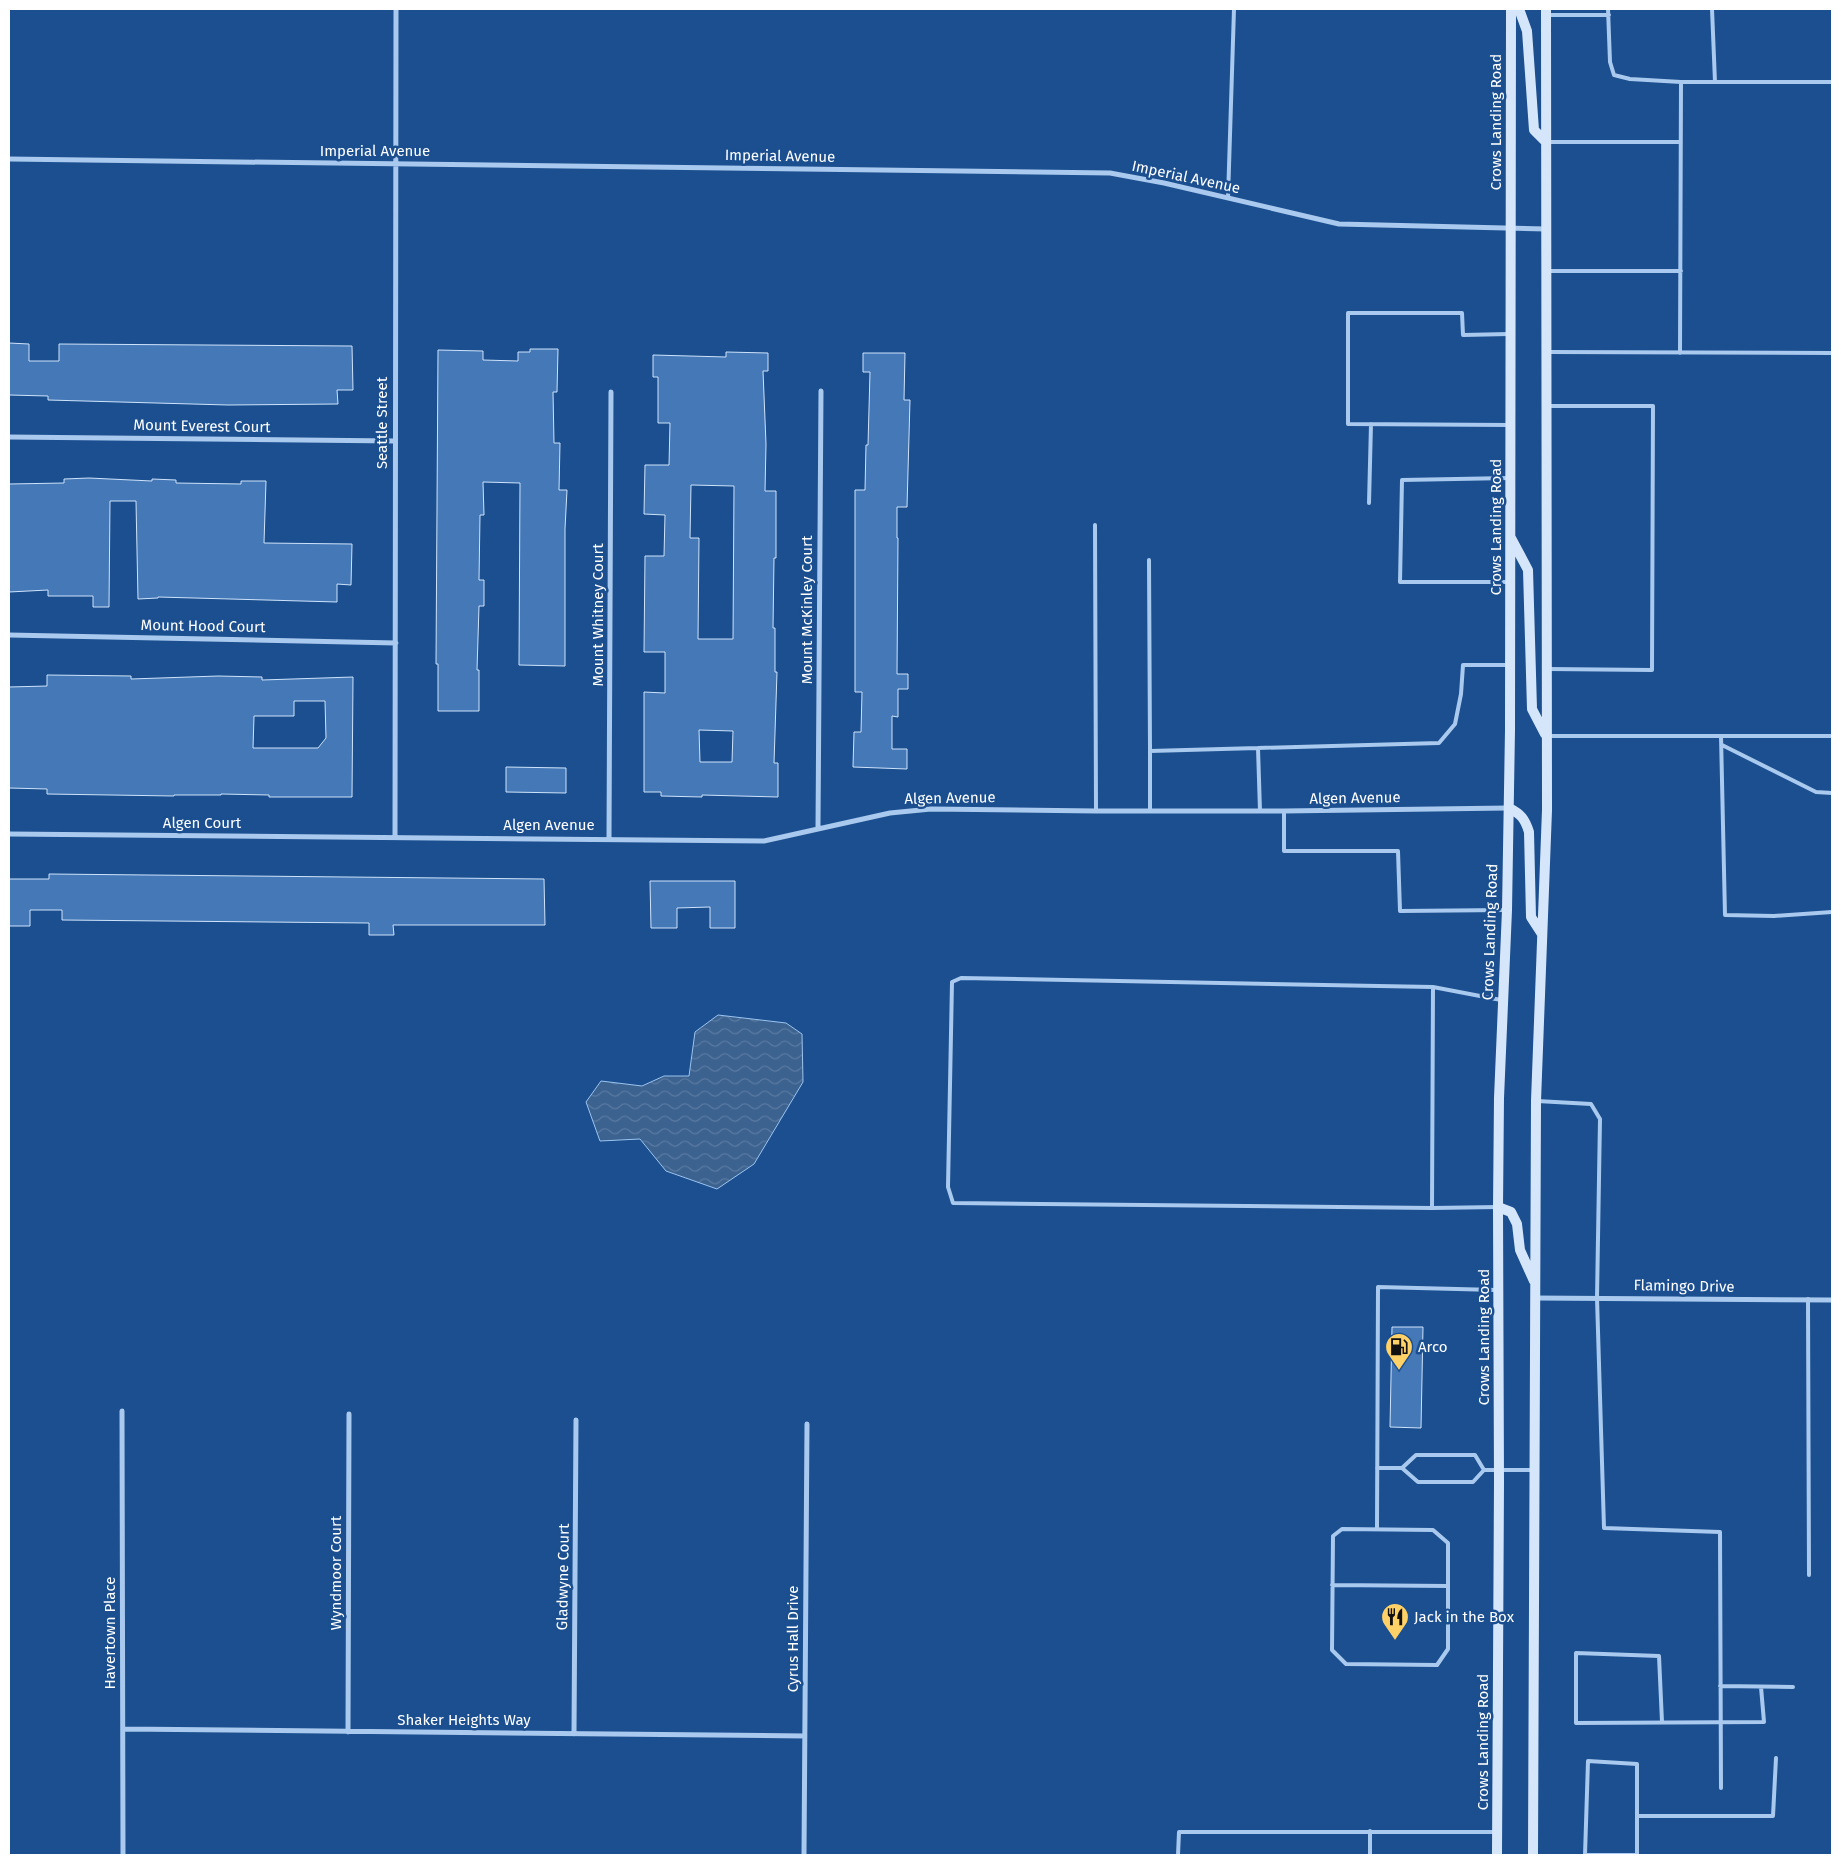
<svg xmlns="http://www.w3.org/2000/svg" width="1841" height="1864" font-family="'Fira Sans',sans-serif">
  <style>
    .water { fill: url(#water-waves); stroke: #9cc4f0 }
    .building { fill: #4478b7; stroke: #cfe3fa; fill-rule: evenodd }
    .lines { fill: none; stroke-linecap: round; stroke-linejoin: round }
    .lane { stroke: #a9c9ee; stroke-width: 4 }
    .street { stroke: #a9c9ee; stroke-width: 5 }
    .secondary { stroke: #d6e6fa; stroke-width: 10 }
    .labels { text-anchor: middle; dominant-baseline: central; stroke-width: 5; stroke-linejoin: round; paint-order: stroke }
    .street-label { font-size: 15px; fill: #fff; stroke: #1b4f8f }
    .poi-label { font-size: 15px; fill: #fff; stroke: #1b4f8f; text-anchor: start }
  </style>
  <defs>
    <pattern id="water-waves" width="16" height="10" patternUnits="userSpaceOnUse" patternTransform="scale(1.25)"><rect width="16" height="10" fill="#3c6290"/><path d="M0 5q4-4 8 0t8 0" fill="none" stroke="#597aa1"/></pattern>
  </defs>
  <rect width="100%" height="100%" fill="#1b4f8f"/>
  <path class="water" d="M718 1015 786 1023 802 1034 803 1082 754 1164 717 1189 666 1171 640 1139 600 1141 586 1102 601 1081 642 1086 664 1076H689L695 1032Z"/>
  <path class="building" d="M9 343 29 344V361H59V344L352 346 353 390H337L338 404 228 405 48 400V396L9 395Z
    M530 349H558L557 392H553L554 443H560L559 490H567L565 529V666L519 665 520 483 483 482 484 515H480L479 580H484V606H479L477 670H479V711H438V664H436L438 350 483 351V360L518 361V352H530Z
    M726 352 768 353V371H763L766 444 765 491H776V558H774L773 628H775V672H777L774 763H778V797L702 795V797L661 796V792H644V692L665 693V652H644L645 556H664L665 515 644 514 645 465H669L670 423H658V377H653V355L726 357ZM691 485 734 486 733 639H698L699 538H690ZM699 730 733 731 732 762H700Z
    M863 353H905L904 400H910L907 507H897V538H898L897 674H908V689H898V717L892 716V749H907V769L853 767 854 732H861L862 692H855V490H865L866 445H868L870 372H863Z
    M89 478 152 481V479L176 480V483L241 484V481H266L264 543 352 544 351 585 337 584V602L158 597V598L138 599 136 501H110L109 607H93V596H48V590L9 592V484L64 483V479Z
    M47 675 131 676V679L218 676 262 677V680L353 677 352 797H269V795L221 794V795H174V796L47 794V789L9 788V687L47 686ZM294 701H325L326 738 318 748H253L254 716H294Z
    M506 767 566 768V793L506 792Z
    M49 874 544 879 545 925H393L394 935H369V923L62 920V910H30V926H9V879H49Z
    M650 881H735V928H710V907L677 908V928H651Z
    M1392 1327H1423L1421 1428 1390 1427Z"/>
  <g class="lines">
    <path class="lane" d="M1608 9 1610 62 1614 75 1630 79 1681 82H1832
      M1712 9 1715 82
      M1546 15H1609
      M1548 142H1681
      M1228 198 1234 9
      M1548 271H1681
      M1509 334 1463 335 1462 313H1348V424L1509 425
      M1549 352 1832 353
      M1680 353 1681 82
      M1509 478 1402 480 1400 582H1510
      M1369 503 1371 424
      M1095 525 1096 811
      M1149 560 1150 751
      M1548 669 1652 670 1653 406H1549
      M1549 736H1832
      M1721 736 1725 915 1774 916 1832 912
      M1722 745 1816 792 1832 793
      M1150 811V751L1258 748
      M1260 811 1258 748 1439 743 1455 724 1461 694 1463 665H1510
      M1284 811V851H1398L1400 911 1505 910
      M1537 1101 1591 1104 1600 1119 1597 1298 1604 1528 1720 1532 1721 1788
      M1498 1207 1432 1208 953 1203 948 1187 952 982 961 978 1433 987 1501 1000
      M1432 1208 1433 987
      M1808 1299 1809 1575
      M1377 1468H1402L1416 1455H1475L1484 1470
      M1402 1468 1418 1482H1473L1484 1470H1534
      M1342 1529 1433 1530 1448 1543V1649L1437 1665 1346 1664 1332 1650 1333 1536Z
      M1377 1529 1378 1287 1496 1290
      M1332 1585 1448 1586
      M1720 1686 1793 1687
      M1662 1722 1659 1656 1576 1653V1723L1764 1722 1761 1687
      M1637 1816H1773L1776 1758
      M1178 1855 1179 1832C1285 1833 1391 1831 1496 1832
      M1370 1855V1831
      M1585 1855 1588 1761 1637 1764V1855H1585"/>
    <path class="street" d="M9 159 1110 173 1164 183 1339 224 1546 229
      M9 437 395 441
      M9 635 396 643
      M818 828 821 391
      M9 834 764 841 890 813 931 809 1096 811H1284L1508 808
      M395 837 396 9
      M609 838 611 392
      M1535 1298 1832 1300
      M122 1411 123 1855
      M123 1729 805 1736
      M348 1732 349 1414
      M574 1734 576 1420
      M804 1855 807 1424"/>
    <path class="secondary" d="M1519 9 1527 31 1534 130 1546 142
      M1511 538 1528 570 1532 709 1545 734
      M1509 808C1521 814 1525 819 1529 832L1531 917 1542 934
      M1498 1207 1511 1212 1517 1224 1520 1250 1534 1281
      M1497 1855 1499 1482 1498 1207 1499 1098 1507 910 1510 730 1511 9
      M1533 1855 1536 1101 1547 810 1546 9"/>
  </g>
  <defs>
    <symbol id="fuel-pin" viewBox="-11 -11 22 30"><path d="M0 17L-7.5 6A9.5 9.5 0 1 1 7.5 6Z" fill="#ffd166" stroke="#1b4f8f"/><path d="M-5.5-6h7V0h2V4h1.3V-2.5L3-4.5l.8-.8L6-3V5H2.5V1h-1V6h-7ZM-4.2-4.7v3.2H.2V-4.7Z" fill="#111"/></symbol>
    <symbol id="restaurant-pin" viewBox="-11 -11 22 30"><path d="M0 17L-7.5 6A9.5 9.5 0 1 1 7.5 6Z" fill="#ffd166" stroke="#1b4f8f"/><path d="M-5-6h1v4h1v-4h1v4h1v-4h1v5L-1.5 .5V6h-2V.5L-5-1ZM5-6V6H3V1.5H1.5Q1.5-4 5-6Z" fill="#111"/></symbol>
  </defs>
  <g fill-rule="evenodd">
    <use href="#fuel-pin" x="1383" y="1331" width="32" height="43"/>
    <use href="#restaurant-pin" x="1379" y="1601" width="32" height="43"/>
  </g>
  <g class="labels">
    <g class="street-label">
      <text transform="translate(1496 122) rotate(-90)">Crows Landing Road</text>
      <text x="375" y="151">Imperial Avenue</text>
      <text transform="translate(780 156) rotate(1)">Imperial Avenue</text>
      <text transform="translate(1186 177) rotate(12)">Imperial Avenue</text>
      <text transform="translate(382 423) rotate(-90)">Seattle Street</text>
      <text transform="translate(202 426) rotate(1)">Mount Everest Court</text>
      <text transform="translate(1496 527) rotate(-90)">Crows Landing Road</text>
      <text transform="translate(807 610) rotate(-90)">Mount McKinley Court</text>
      <text transform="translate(598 615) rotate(-90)">Mount Whitney Court</text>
      <text transform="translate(203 626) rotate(1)">Mount Hood Court</text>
      <text transform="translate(950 798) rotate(-1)">Algen Avenue</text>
      <text transform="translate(1355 798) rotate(-1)">Algen Avenue</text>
      <text x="202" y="823">Algen Court</text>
      <text x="549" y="825">Algen Avenue</text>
      <text transform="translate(1490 932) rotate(-88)">Crows Landing Road</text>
      <text transform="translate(1684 1286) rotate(1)">Flamingo Drive</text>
      <text transform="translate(1484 1337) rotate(-90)">Crows Landing Road</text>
      <text transform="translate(336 1573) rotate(-90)">Wyndmoor Court</text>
      <text transform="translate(563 1577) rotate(-89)">Gladwyne Court</text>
      <text transform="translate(110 1633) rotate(-90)">Havertown Place</text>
      <text transform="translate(793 1639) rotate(-90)">Cyrus Hall Drive</text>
      <text x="464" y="1720">Shaker Heights Way</text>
      <text transform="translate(1483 1742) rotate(-90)">Crows Landing Road</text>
    </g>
    <g class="poi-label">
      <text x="1418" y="1347">Arco</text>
      <text x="1414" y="1617">Jack in the Box</text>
    </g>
  </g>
  <rect width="1841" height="1864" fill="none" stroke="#ffffff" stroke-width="20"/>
</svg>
